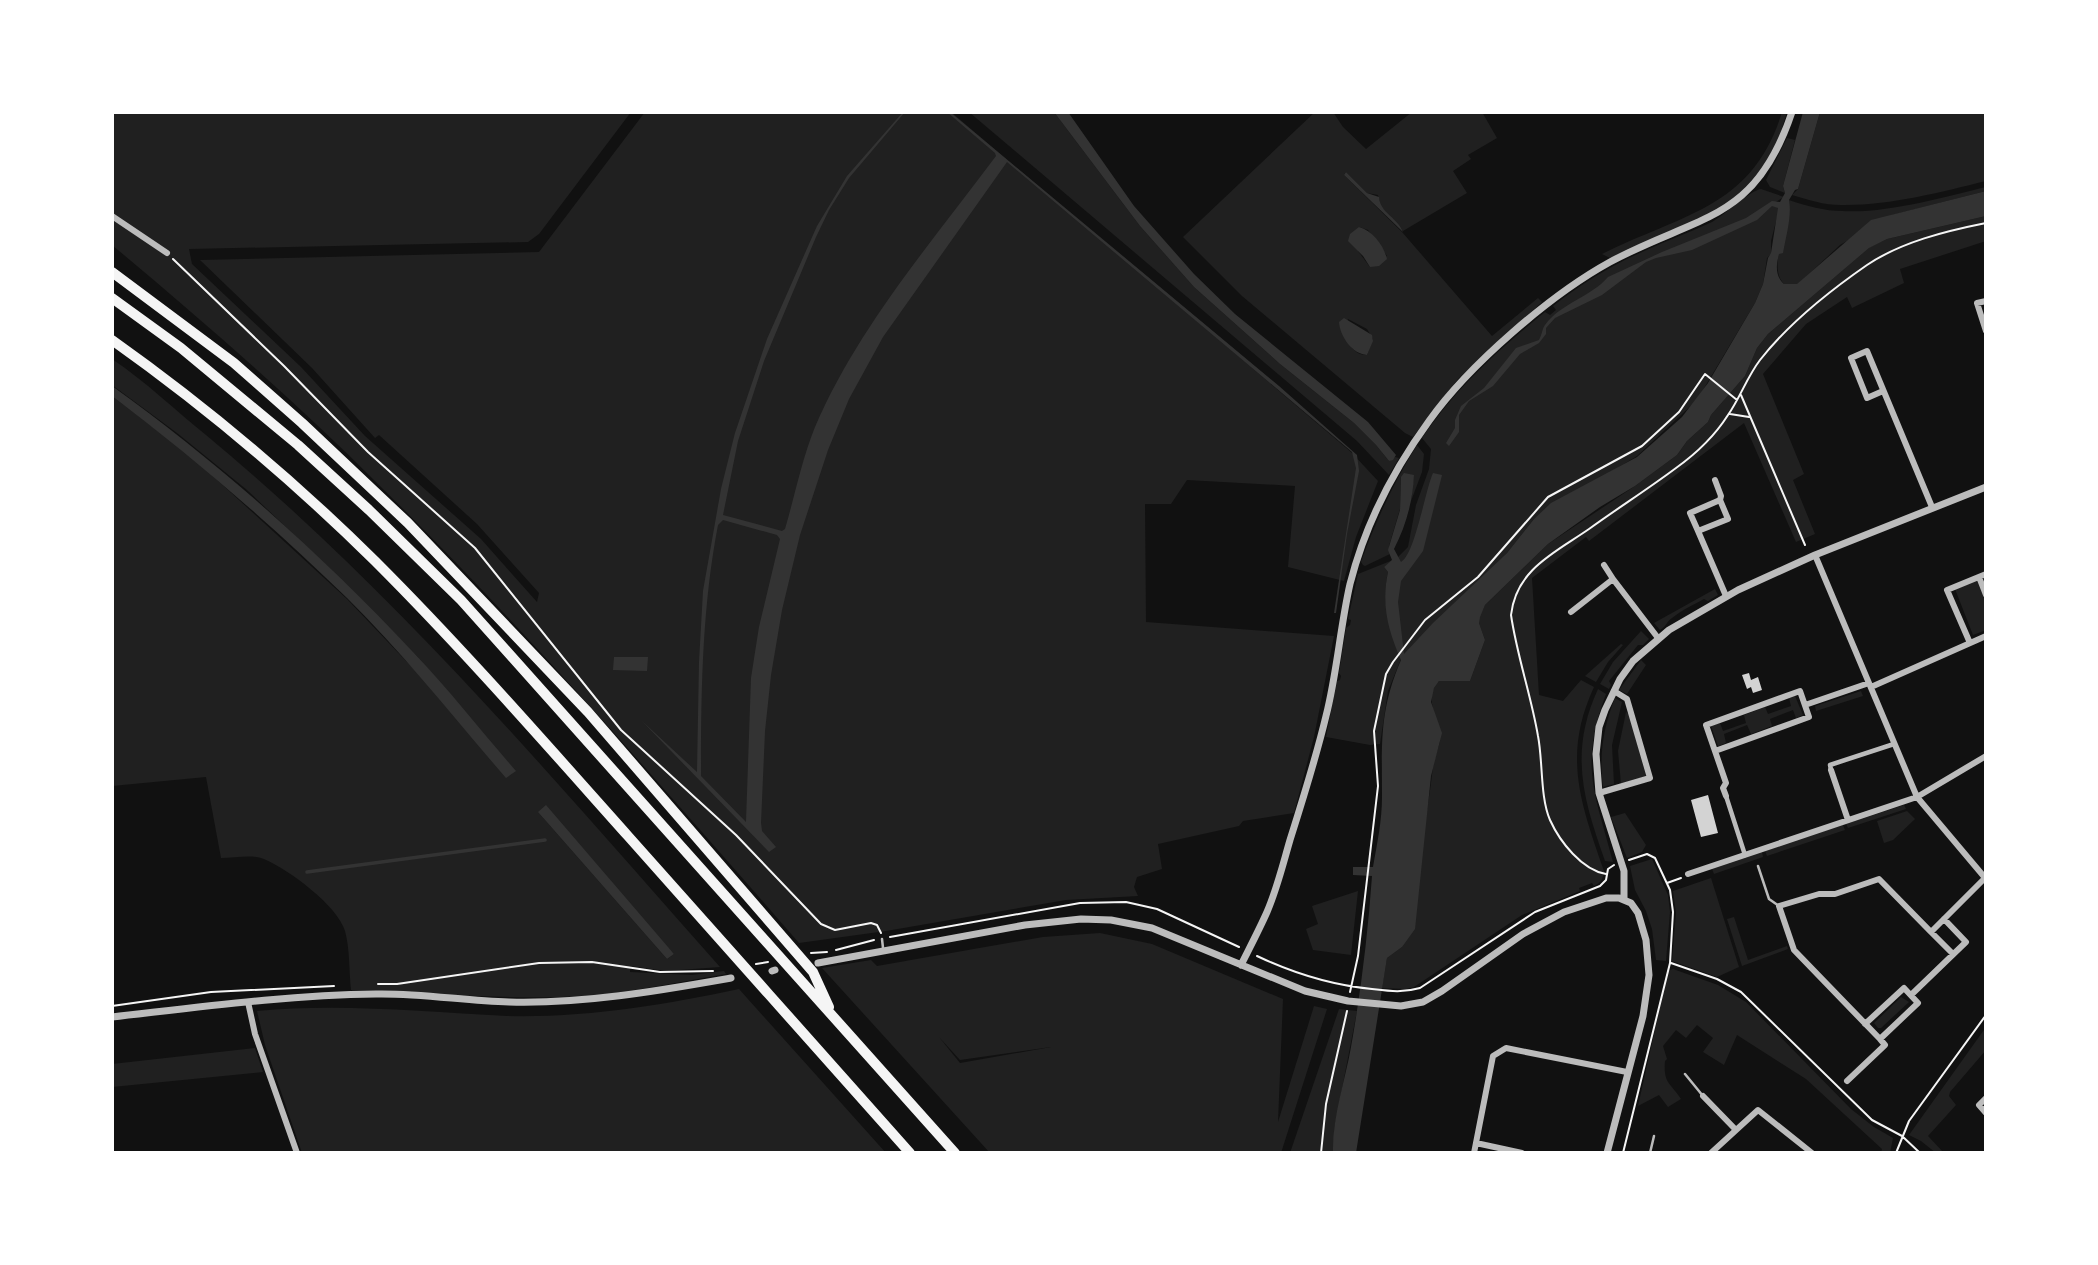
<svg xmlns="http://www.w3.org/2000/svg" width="2098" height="1265" font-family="'Roboto Condensed',sans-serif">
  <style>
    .green { fill: #202020; fill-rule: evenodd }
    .water { fill: #333; fill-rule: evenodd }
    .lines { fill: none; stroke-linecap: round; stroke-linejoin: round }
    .stream { stroke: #333; stroke-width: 3.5 }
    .building { fill: #d3d3d3 }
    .path { stroke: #f5f5f5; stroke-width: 2 }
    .service { stroke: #bcbcbc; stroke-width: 2.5 }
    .pedestrian { stroke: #bcbcbc; stroke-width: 4.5 }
    .minor { stroke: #bcbcbc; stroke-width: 6 }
    .tertiary { stroke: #bcbcbc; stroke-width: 7 }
    .motorway { stroke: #f5f5f5; stroke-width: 10 }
  </style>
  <rect width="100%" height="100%" fill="#111"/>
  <path class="green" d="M112 112H631L539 234 528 242 189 249 192 264 301 367 365 436 481 539 537 602 539 593 477 524 379 435 375 438 312 368 200 260 539 252 645 112H951L1351 452 1378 481 1356 537 1344 581 1288 567 1295 486 1187 480 1171 504H1145L1146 622 1334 636 1314 737 1294 813 1243 821 1239 826 1158 844 1162 869 1137 877 1134 887 1138 896 1066 900 886 931 799 943C663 787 527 631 380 486 295 401 204 322 112 245Z
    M969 112H1054L1140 226 1194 287 1280 364 1354 423 1376 445 1389 461 1395 457 1399 458 1389 475 1357 441Z
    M1315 112H1333L1343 127 1366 149 1412 112H1482L1497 138 1468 155 1471 159 1453 171 1467 193 1403 231 1381 207 1378 195 1367 193 1346 172 1344 175 1402 232 1492 336 1538 298 1542 302 1458 379 1413 437 1405 433 1242 296 1183 237ZM1359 227 1368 230 1387 256 1370 267 1358 251ZM1348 319 1367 329 1373 339 1367 355C1353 355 1351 344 1343 335Z
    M1782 112H1787L1777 144 1761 170 1738 195 1712 213 1610 258 1602 254C1682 214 1753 208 1782 112Z
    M1820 112H1986V181C1941 192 1892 205 1845 205 1827 206 1809 200 1792 195L1798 189Z
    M1787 138 1795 140 1783 186 1785 193 1770 187 1766 180Z
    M1986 187V191L1892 215 1840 245 1797 285 1784 284C1767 268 1789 222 1789 200 1806 206 1825 211 1842 211 1885 214 1944 197 1986 187Z
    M1761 189 1784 197 1774 203 1779 209 1771 241V254L1767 258 1763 284 1755 303 1697 400 1637 456 1534 519 1507 553 1404 655 1401 645 1403 643 1398 646 1393 556 1398 557 1408 547 1416 505 1429 469 1431 449 1422 438C1455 389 1499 349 1545 312L1550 315 1556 310 1553 306C1581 284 1610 266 1642 252 1665 241 1689 233 1712 222 1726 214 1749 191 1761 189Z
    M1986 216V241L1900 269 1904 283 1852 308 1847 297 1806 324 1763 374 1804 474 1793 480 1815 534 1796 542 1744 423 1589 541 1586 537 1532 578 1539 695 1563 701 1581 680 1594 687C1562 756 1581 804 1604 871 1603 879 1601 883 1594 886L1592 883 1579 888 1580 891 1522 915 1414 987 1406 989 1382 988 1387 958 1402 947C1413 887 1426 827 1433 767 1434 758 1438 750 1440 741 1442 720 1421 700 1439 681H1470L1485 640 1479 623V617L1485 605 1548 544 1635 486 1677 455 1687 441 1708 422 1711 415 1745 376 1757 348 1768 334 1870 247 1887 239Z
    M112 359C145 381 175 410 206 435 397 593 556 782 720 967L666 971 630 966V972L692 975 724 971 726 974C672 983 616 996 561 997 491 999 421 992 351 990 349 972 350 949 345 931 338 906 288 869 264 859 253 854 234 858 221 858L206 777 112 786V396L191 456 347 599 406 661 515 771 416 655 333 572 247 490 177 433 112 385ZM538 812 674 954 667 959Z
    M1417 445 1424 454 1422 472 1411 501 1414 475 1401 477 1400 509 1389 546 1390 554 1365 566 1363 565 1361 562C1376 520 1394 482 1417 445Z
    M1393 560 1384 567 1388 572C1381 605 1390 629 1401 659L1388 691 1380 744 1370 745 1326 737 1337 681 1340 680 1341 676 1339 673 1346 628 1350 625 1351 620 1348 619 1358 574Z
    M1978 580 1986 599V630L1973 635 1955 589Z
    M1715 589 1718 595 1708 601 1704 599C1693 605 1682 610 1672 618 1666 622 1667 626 1660 630L1654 623Z
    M1641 631 1649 639 1643 645H1638L1609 681 1611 685 1609 689 1600 684 1613 662Z
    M1621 644 1623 645 1608 662 1596 682 1585 676Z
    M1641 660 1646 665 1627 694 1619 690Z
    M1598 689 1606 694C1579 766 1595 793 1613 862L1605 861C1583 799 1569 752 1598 689Z
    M1861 691 1863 696 1816 711 1815 706Z
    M1795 696 1803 715 1796 718 1793 710 1770 719 1772 726 1751 734 1747 725 1724 734 1726 743 1718 746 1711 726 1720 723 1723 731 1746 723 1744 715 1765 707 1768 714 1791 706 1789 698Z
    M1615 698 1622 702 1612 745 1614 784 1603 787C1599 755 1603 728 1615 698Z
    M1626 712 1629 714 1646 776 1621 784 1618 751Z
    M1904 805 1906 809 1848 828 1846 824Z
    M1907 811 1915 819 1893 840 1884 843 1877 821Z
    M1625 813 1646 845 1642 852 1627 858 1611 817Z
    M1843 825 1845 830 1767 856 1765 851Z
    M1762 852 1763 857 1714 874 1712 869Z
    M1652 859 1668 895 1670 912 1666 961 1656 960 1652 929 1646 911 1635 890 1630 866Z
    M1711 878 1739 967 1717 977 1672 961 1676 913 1673 891Z
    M1358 891 1351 955 1313 950 1306 929 1318 924 1312 906Z
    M1734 917 1748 960 1787 946 1788 949 1742 966 1727 919Z
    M1100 933 1152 944 1283 999 1278 1122 1314 1006 1327 1009 1281 1153H990L822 968 871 960 877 966 1043 937ZM939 1037 960 1060 1051 1047 960 1063Z
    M1673 969 1718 985 1746 1002 1851 1109 1874 1127 1893 1138 1890 1153H1881L1882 1149 1806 1079 1737 1035 1724 1065 1703 1052 1713 1038 1697 1025 1686 1038 1676 1030 1663 1046 1667 1059 1665 1061C1663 1084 1671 1083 1681 1099L1668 1107 1659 1095 1638 1106 1668 971Z
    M739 989 886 1153H302L265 1045 257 1011C341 1003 423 1012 507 1016 584 1018 664 1005 739 989Z
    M1901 997 1909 1002 1881 1028H1878L1874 1023Z
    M1339 1009 1357 1011 1335 1125 1333 1153H1290Z
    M1986 1027V1050L1950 1092 1949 1096 1956 1105 1928 1136 1944 1153H1936L1921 1141 1909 1135Z
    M255 1048 263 1072 112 1087V1064Z"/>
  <path class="water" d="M903 112H905L849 178 829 210 816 237 764 361 738 441 723 515 782 531 785 529C795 495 802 459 815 427 858 327 932 242 996 156L995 153 947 112H950L1279 386 1357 455 1359 471 1347 534 1336 613H1334L1356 468 1352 452 1007 162 883 337 849 399 828 450 800 535 782 610 771 675 765 731 761 823 762 831 776 847 769 852 642 721 697 772 699 662 703 591 721 489 735 433 767 339 817 226 847 176ZM723 520 777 535 780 539 759 627 751 678 746 822 701 776C701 691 702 608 718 525Z
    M1054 112H1068L1134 206 1194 274 1235 314 1368 422 1396 455 1393 460 1389 461 1376 445 1354 423 1280 364 1194 287 1140 226Z
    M1803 112H1820L1798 189 1795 190 1789 200C1792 216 1786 236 1783 253L1779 254C1776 265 1775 276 1784 284H1797L1871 220 1986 191V216L1887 239 1869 248 1768 334 1757 348 1745 376 1711 415 1708 422 1687 441 1677 455 1635 486 1600 507 1548 544 1485 605 1480 617 1479 623 1485 640 1470 681H1439L1434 688 1431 702 1442 733 1431 776 1415 929 1402 947 1387 958 1356 1153H1333C1332 1118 1345 1081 1351 1047 1361 991 1368 933 1372 876L1353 875V867H1373C1377 844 1382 821 1382 797 1382 743 1379 711 1401 660 1388 630 1381 604 1388 572L1384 567 1392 560 1388 550 1400 510 1401 477 1404 473 1414 475C1413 500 1406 526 1394 549L1401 562C1415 554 1425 491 1433 473L1442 475 1423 551 1401 581 1398 602 1404 654 1433 623 1507 553 1534 519 1551 503 1637 457 1682 417 1708 383 1755 303 1763 284 1768 258 1771 253 1778 208 1772 206 1757 220 1692 250 1656 258 1646 262 1602 295 1555 318 1546 328V334L1539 343 1520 354 1493 386 1469 401 1459 415V432L1449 446 1446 443 1455 428V420L1461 406 1484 388 1516 348 1539 340C1542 335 1542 329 1545 325 1561 303 1591 297 1608 277L1662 252 1746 218 1772 201 1780 202 1785 193 1783 186Z
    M1346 172 1367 193 1379 197C1380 213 1398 218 1403 232L1344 175Z
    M1359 227C1373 231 1384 246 1387 259L1379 266 1370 267 1363 256 1348 241 1350 234Z
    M1344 318 1372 335 1373 341 1367 355C1352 354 1340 336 1339 322Z
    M112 386C222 465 322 555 415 654 450 691 482 732 516 771L506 778C454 718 404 654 347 598 273 526 194 458 112 396Z
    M614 657H648L647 671 613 670Z
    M546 805 674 954 667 959 538 812Z"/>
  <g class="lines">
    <path class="stream" d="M307 872 545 840"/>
  </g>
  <path class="building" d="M1749 673 1751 680 1758 677 1762 690 1753 693 1751 687 1747 689 1742 675Z
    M1708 795 1718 833 1701 837 1691 800Z"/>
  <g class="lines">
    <path class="path" d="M173 259 284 366 368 452 475 548 621 730 736 835 821 924 835 930 871 923 877 925 881 933
      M1741 395 1805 545
      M1730 414 1749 417
      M1606 874C1582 870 1560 842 1550 820 1540 797 1543 761 1538 736 1531 695 1517 656 1511 615 1516 569 1556 552 1589 529 1618 508 1648 489 1676 468 1697 453 1714 437 1728 415 1740 398 1747 377 1760 360 1789 323 1828 292 1867 265 1901 242 1946 231 1986 223
      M1667 883 1681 878
      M890 937 1080 903 1126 902 1157 909 1239 947
      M836 950 874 940
      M811 953 827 952
      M1257 956C1295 974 1330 985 1372 989 1389 991 1403 993 1420 988L1535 912 1600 886 1606 880 1608 869 1614 865
      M1671 963 1717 979 1741 992 1872 1120 1902 1136 1920 1153
      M756 964 768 962
      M378 984H397L539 963 592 962 660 972 713 971
      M1350 992 1358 956 1378 786 1374 731 1386 674 1393 662 1425 620 1478 577 1548 497 1642 446 1679 412 1705 374 1737 400
      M112 1006 211 992 334 986
      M1321 1153 1326 1104 1347 1011
      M1623 1153 1670 963 1673 912 1670 890 1655 858 1647 854 1629 860
      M1896 1153 1909 1121 1986 1015"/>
    <path class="service" d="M1758 866 1769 899 1779 906
      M882 939 883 948
      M1685 1074 1703 1096
      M1650 1153 1654 1136"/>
    <path class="pedestrian" d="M1831 770 1830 765 1894 744
      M1726 796 1745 855"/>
    <path class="minor" d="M112 216 167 253
      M1986 301 1977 303 1986 331
      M1883 391 1867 398 1851 358 1867 351 1932 507
      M1715 480 1721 496 1720 500
      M1698 531 1690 513 1720 500 1728 519 1698 531 1726 596
      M1815 555 1917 797 1986 879
      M1604 565 1613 579
      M1979 577 1986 595
      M1571 612 1613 579 1658 638
      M1970 643 1947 590 1986 574
      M1871 687 1986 636
      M1805 705 1869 683
      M1715 751 1809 717 1800 691 1706 725 1726 783 1723 788 1726 796
      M1831 770 1848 820
      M1599 793 1650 778 1627 699 1614 691
      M1688 874 1917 797 1986 756
      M1953 954 1931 932 1985 878
      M1911 995 1966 942 1944 919
      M248 1002 255 1034 297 1153
      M1880 1039 1794 950 1779 906 1819 894H1835L1879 879 1931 932
      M1847 1081 1885 1045 1880 1039 1918 1003 1904 988 1865 1024
      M1703 1096 1736 1130
      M1986 1098 1979 1105 1986 1113
      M1476 1143 1522 1153
      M1474 1153 1493 1056 1506 1048 1627 1072
      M1711 1153 1758 1110 1812 1153"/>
    <path class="tertiary" d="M1624 899V871L1599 793 1596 754 1599 727 1605 710 1620 679 1633 661 1669 630 1738 590 1815 555 1986 487
      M818 963 1025 925 1081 919 1111 920 1152 928 1305 991 1348 1001 1401 1006 1423 1002 1442 991 1523 934 1564 912 1606 898H1619L1631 903 1638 913 1646 940 1649 975 1643 1016 1607 1153
      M1241 965C1250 947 1259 930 1267 912 1277 889 1283 864 1290 840 1303 799 1316 758 1326 716 1337 673 1340 628 1350 584 1365 525 1394 469 1429 421 1469 365 1550 295 1610 262 1699 214 1755 223 1792 112
      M772 971 775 970
      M112 1017C200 1007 288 995 376 994 421 993 465 1001 509 1002 584 1004 657 991 731 978"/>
    <path class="motorway" d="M112 272 234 363 302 423 408 523 588 712 813 972 829 1007
      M112 298 181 348 298 445 369 510 461 600 955 1153
      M112 340C205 406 294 481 375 561 463 649 545 743 628 836 722 942 816 1047 910 1153"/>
  </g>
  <rect width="2098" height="1265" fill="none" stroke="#ffffff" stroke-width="228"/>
</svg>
